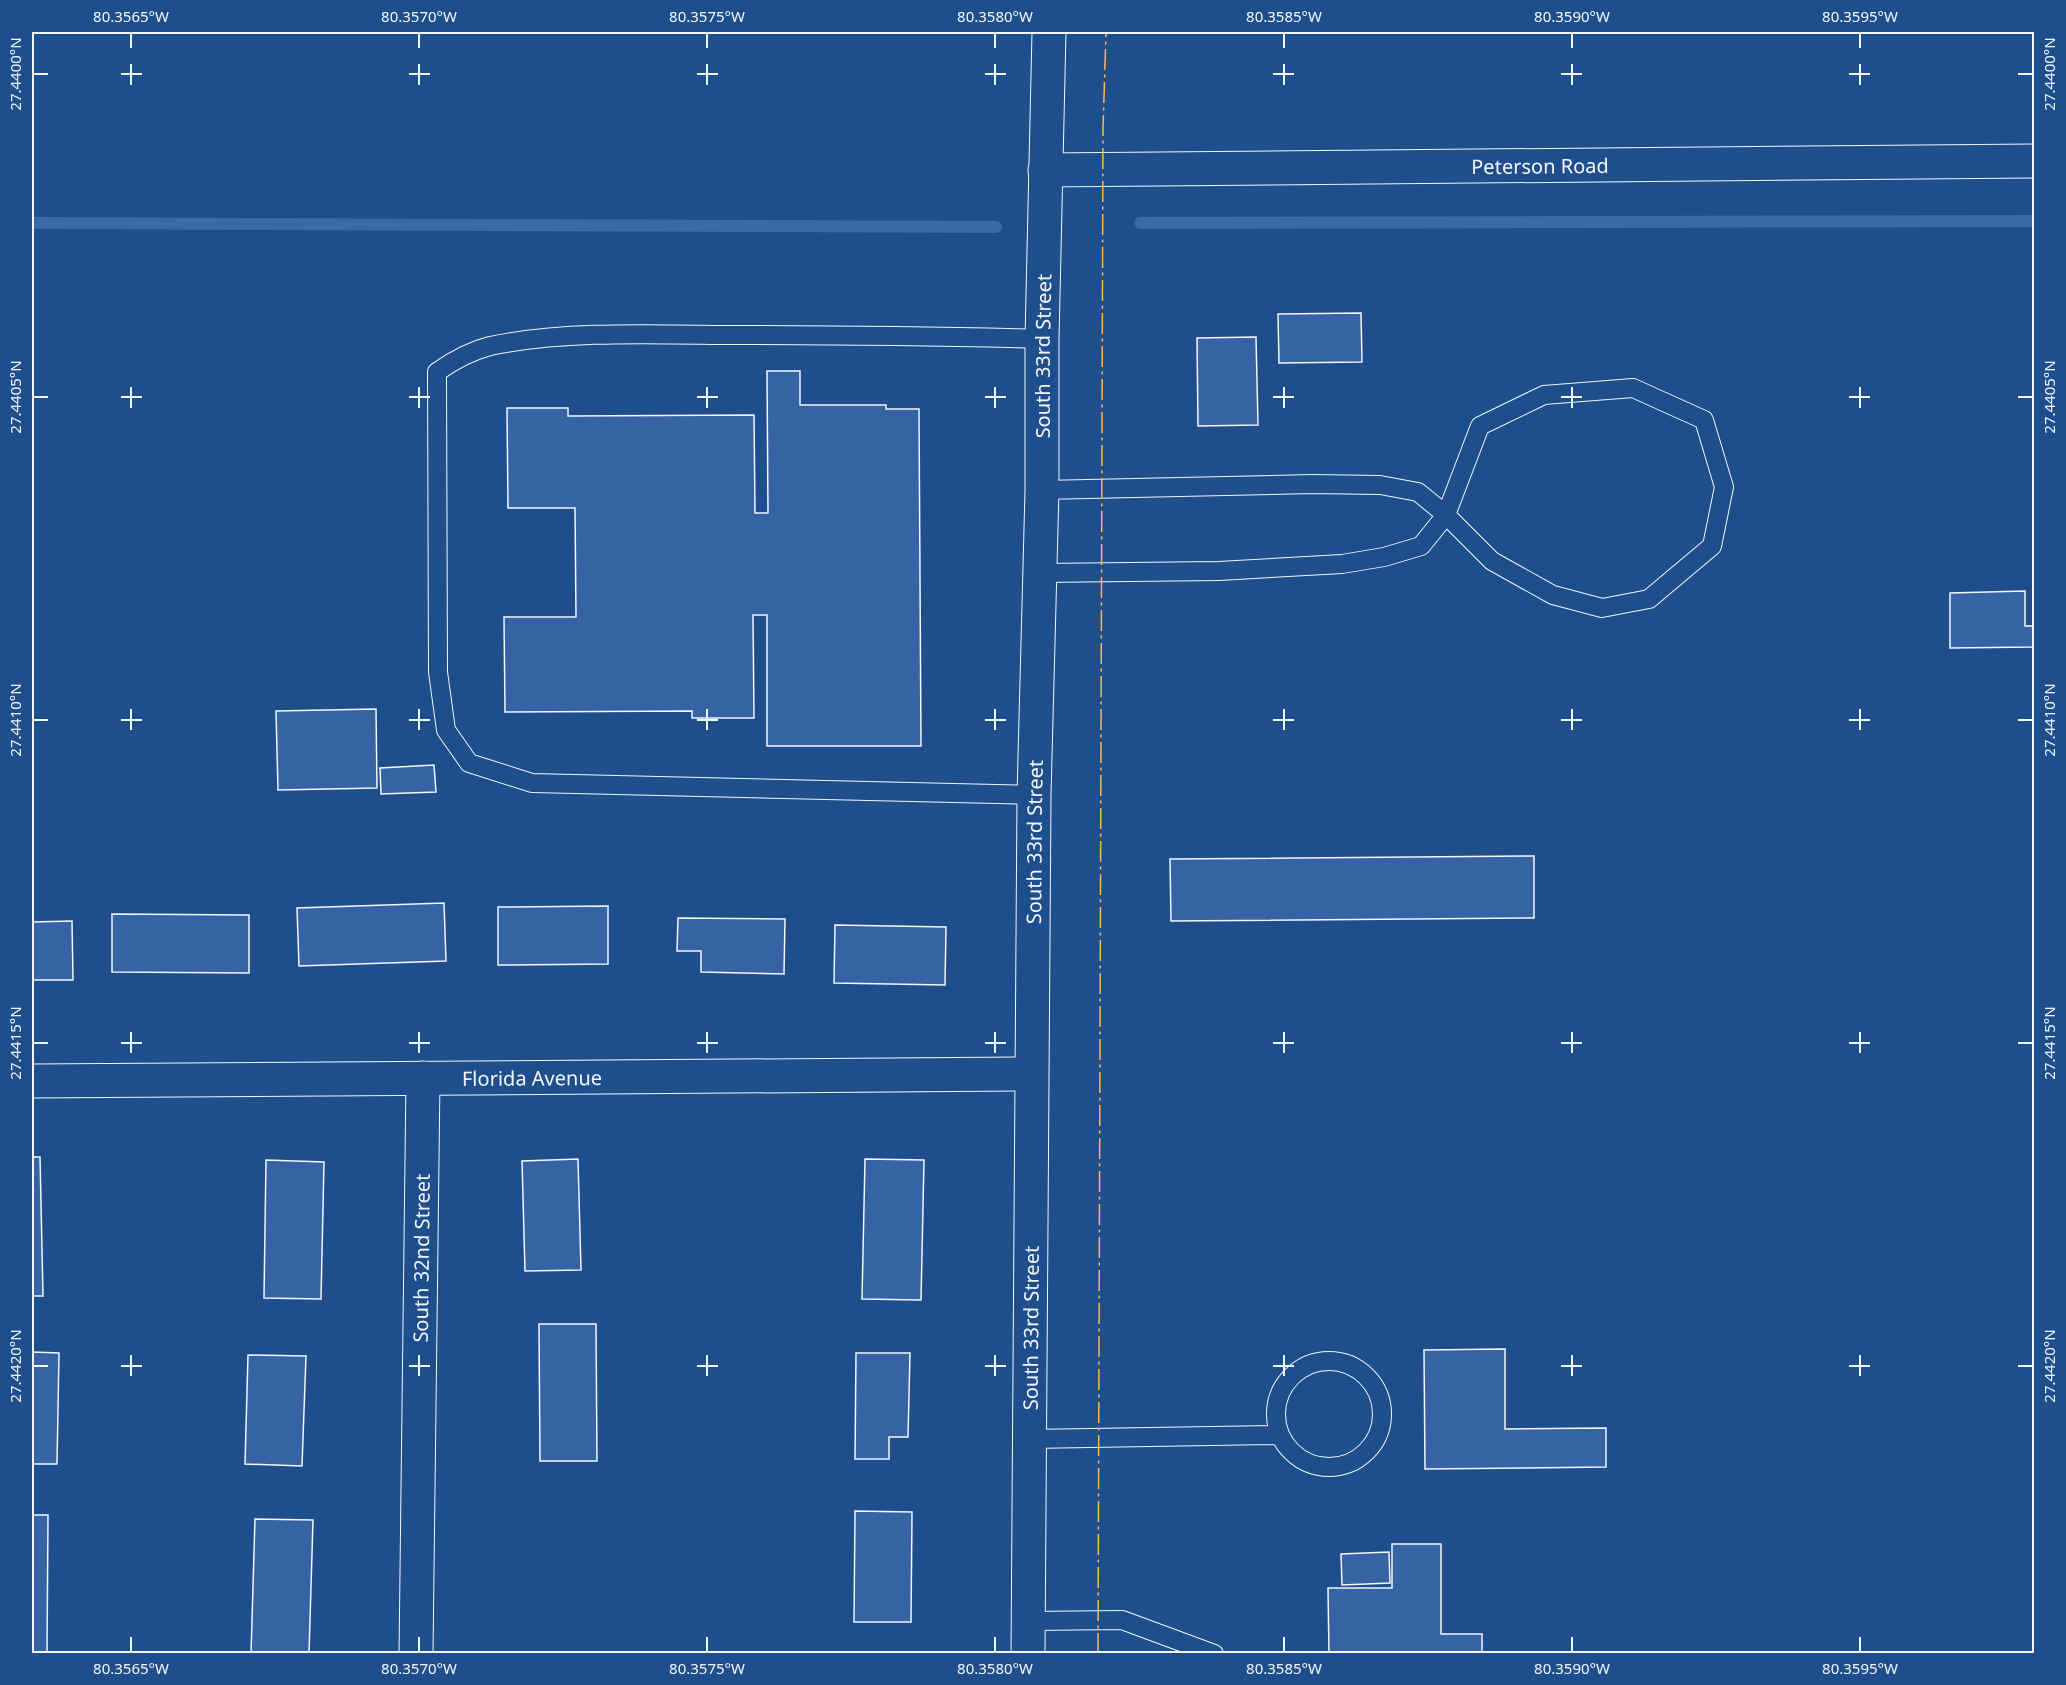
<svg xmlns="http://www.w3.org/2000/svg" width="2066" height="1685" font-family="'Noto Sans',sans-serif">
  <style>
    .lines { fill: none; stroke-linecap: round; stroke-linejoin: round }
    .stream { stroke: #3b69a3; stroke-width: 12 }
    .building { fill: #3563a3; stroke: #f2f6ff; stroke-width: 1.5 }
    .lane-casing { stroke: #f2f6ff; stroke-width: 20 }
    .street-casing { stroke: #f2f6ff; stroke-width: 35 }
    .secondary-casing { stroke: #f2f6ff; stroke-width: 35 }
    .lane { stroke: #1f4e8c; stroke-width: 18 }
    .street { stroke: #1f4e8c; stroke-width: 33 }
    .secondary { stroke: #1f4e8c; stroke-width: 33 }
    .power { stroke: #ffb74d; stroke-width: 1.5; stroke-dasharray: 21 4.5 3 4.5; stroke-linecap: butt }
    .ticks { fill: none; stroke: #f2f6ff; stroke-width: 2 }
    .labels { text-anchor: middle; dominant-baseline: central; stroke-width: 4.5; stroke-linejoin: round; paint-order: stroke }
    .street-label { font-size: 20px; fill: #f2f6ff; stroke: #1f4e8c }
    .neatline { fill: none; stroke: #f2f6ff; stroke-width: 2 }
    .ticks-label { font-size: 15px; text-anchor: middle; fill: #f2f6ff }
  </style>
  <rect width="100%" height="100%" fill="#1f4e8c"/>
  <g class="lines">
    <path class="stream" d="M32 223 996 227
      M1140 223 2034 221"/>
  </g>
  <path class="building" d="M1361 313 1362 362 1279 363 1278 314Z
    M1256 337 1258 425 1198 426 1197 338Z
    M767 371H800V405H886V409H919L921 746H767V615H753L754 718H692V711L505 712 504 617H576L575 508H508L507 408H568V416L754 415 755 513H768Z
    M2025 591V626H2034V647L1950 648V593Z
    M376 709 377 788 278 790 276 711Z
    M434 765 436 792 381 794 380 768Z
    M1534 856V918L1171 921 1170 859Z
    M444 903 446 961 299 966 297 908Z
    M608 906V964L498 965V907Z
    M112 914 249 915V973L112 972Z
    M678 918 785 919 784 974 701 972V951H677Z
    M72 921 73 980H32V922Z
    M835 925 946 927 945 985 834 983Z
    M32 1157H40L43 1296H32Z
    M578 1159 581 1270 525 1271 522 1161Z
    M865 1159 924 1160 921 1300 862 1299Z
    M266 1160 324 1162 321 1299 264 1298Z
    M539 1324H596L597 1461H540Z
    M1505 1349V1429L1606 1428V1467L1425 1469 1424 1350Z
    M32 1352 59 1353 57 1464H32Z
    M856 1353H910L908 1437H889V1459H855Z
    M248 1355 306 1356 302 1466 245 1464Z
    M855 1511 912 1512 911 1622H854Z
    M32 1515H48L47 1654 32 1653Z
    M255 1519 313 1520 309 1654H251Z
    M1392 1544H1441V1634H1482V1654H1329L1328 1588H1392Z
    M1389 1552 1390 1583 1342 1585 1341 1554Z"/>
  <g class="lines">
    <defs>
      <path id="lane" d="M1633 388 1704 420 1724 487 1712 546 1649 599 1602 608 1553 595 1492 561 1446 515 1480 426 1544 395Z
        M1040 573 1219 571 1342 564 1384 557 1421 546 1446 515 1418 492 1380 485 1312 484 1042 490
        M1034 795 532 783 469 763 446 730 438 672 437 372C454 360 470 351 490 346 563 331 647 334 722 335 829 335 935 336 1042 339
        M1276 1414a53 53 0 1 1 106 0a53 53 0 1 1-106 0Z
        M1029 1439 1279 1435
        M1028 1621 1122 1620 1214 1654"/>
      <g id="street">
        <path id="s1" d="M32 1081 1031 1074"/>
        <path id="s2" d="M416 1654 423 1078"/>
      </g>
      <g id="secondary">
        <path id="s3" d="M1045 170 2034 161"/>
        <path id="s4" d="M1028 1654 1034 795 1042 490V339L1049 32"/>
      </g>
    </defs>
    <use href="#lane" class="lane-casing"/>
    <use href="#street" class="street-casing"/>
    <use href="#secondary" class="secondary-casing"/>
    <use href="#lane" class="lane"/>
    <use href="#street" class="street"/>
    <use href="#secondary" class="secondary"/>
    <path class="power" d="M1098 1654 1103 129 1106 32"/>
  </g>
  <path class="ticks" d="M131 33V48M419 33V48M707 33V48M995 33V48M1284 33V48M1572 33V48M1860 33V48M131 64V85M419 64V85M707 64V85M995 64V85M1284 64V85M1572 64V85M1860 64V85M33 74H48M121 74H142M409 74H430M697 74H718M985 74H1006M1273 74H1294M1561 74H1582M1849 74H1870M2018 74H2033M131 387V408M419 387V408M707 387V408M995 387V408M1284 387V408M1572 387V408M1860 387V408M33 397H48M121 397H142M409 397H430M697 397H718M985 397H1006M1273 397H1294M1561 397H1582M1849 397H1870M2018 397H2033M131 709V730M419 709V730M707 709V730M995 709V730M1284 709V730M1572 709V730M1860 709V730M33 720H48M121 720H142M409 720H430M697 720H718M985 720H1006M1273 720H1294M1561 720H1582M1849 720H1870M2018 720H2033M131 1032V1053M419 1032V1053M707 1032V1053M995 1032V1053M1284 1032V1053M1572 1032V1053M1860 1032V1053M33 1043H48M121 1043H142M409 1043H430M697 1043H718M985 1043H1006M1273 1043H1294M1561 1043H1582M1849 1043H1870M2018 1043H2033M131 1355V1376M419 1355V1376M707 1355V1376M995 1355V1376M1284 1355V1376M1572 1355V1376M1860 1355V1376M33 1366H48M121 1366H142M409 1366H430M697 1366H718M985 1366H1006M1273 1366H1294M1561 1366H1582M1849 1366H1870M2018 1366H2033M131 1637V1652M419 1637V1652M707 1637V1652M995 1637V1652M1284 1637V1652M1572 1637V1652M1860 1637V1652"/>
  <g class="labels">
    <g class="street-label">
      <text stroke="none"><textPath href="#s3" startOffset="495">Peterson Road</textPath></text>
      <text stroke="none"><textPath href="#s4" startOffset="1298">South 33rd Street</textPath></text>
      <text stroke="none"><textPath href="#s4" startOffset="812">South 33rd Street</textPath></text>
      <text stroke="none"><textPath href="#s1" startOffset="500">Florida Avenue</textPath></text>
      <text stroke="none"><textPath href="#s2" startOffset="396">South 32nd Street</textPath></text>
      <text stroke="none"><textPath href="#s4" startOffset="326">South 33rd Street</textPath></text>
    </g>
  </g>
  <rect width="2066" height="1685" fill="none" stroke="#1f4e8c" stroke-width="66"/>
  <rect x="33" y="33" width="2000" height="1619" class="neatline"/>
  <g class="ticks-label">
    <text x="131" y="22">80.3565°W</text>
    <text x="419" y="22">80.3570°W</text>
    <text x="707" y="22">80.3575°W</text>
    <text x="995" y="22">80.3580°W</text>
    <text x="1284" y="22">80.3585°W</text>
    <text x="1572" y="22">80.3590°W</text>
    <text x="1860" y="22">80.3595°W</text>
    <text transform="translate(2050 74) rotate(-90)" y="5">27.4400°N</text>
    <text transform="translate(16 74) rotate(-90)" y="5">27.4400°N</text>
    <text transform="translate(2050 397) rotate(-90)" y="5">27.4405°N</text>
    <text transform="translate(16 397) rotate(-90)" y="5">27.4405°N</text>
    <text transform="translate(2050 720) rotate(-90)" y="5">27.4410°N</text>
    <text transform="translate(16 720) rotate(-90)" y="5">27.4410°N</text>
    <text transform="translate(2050 1043) rotate(-90)" y="5">27.4415°N</text>
    <text transform="translate(16 1043) rotate(-90)" y="5">27.4415°N</text>
    <text transform="translate(2050 1366) rotate(-90)" y="5">27.4420°N</text>
    <text transform="translate(16 1366) rotate(-90)" y="5">27.4420°N</text>
    <text x="131" y="1674">80.3565°W</text>
    <text x="419" y="1674">80.3570°W</text>
    <text x="707" y="1674">80.3575°W</text>
    <text x="995" y="1674">80.3580°W</text>
    <text x="1284" y="1674">80.3585°W</text>
    <text x="1572" y="1674">80.3590°W</text>
    <text x="1860" y="1674">80.3595°W</text>
  </g>
</svg>
